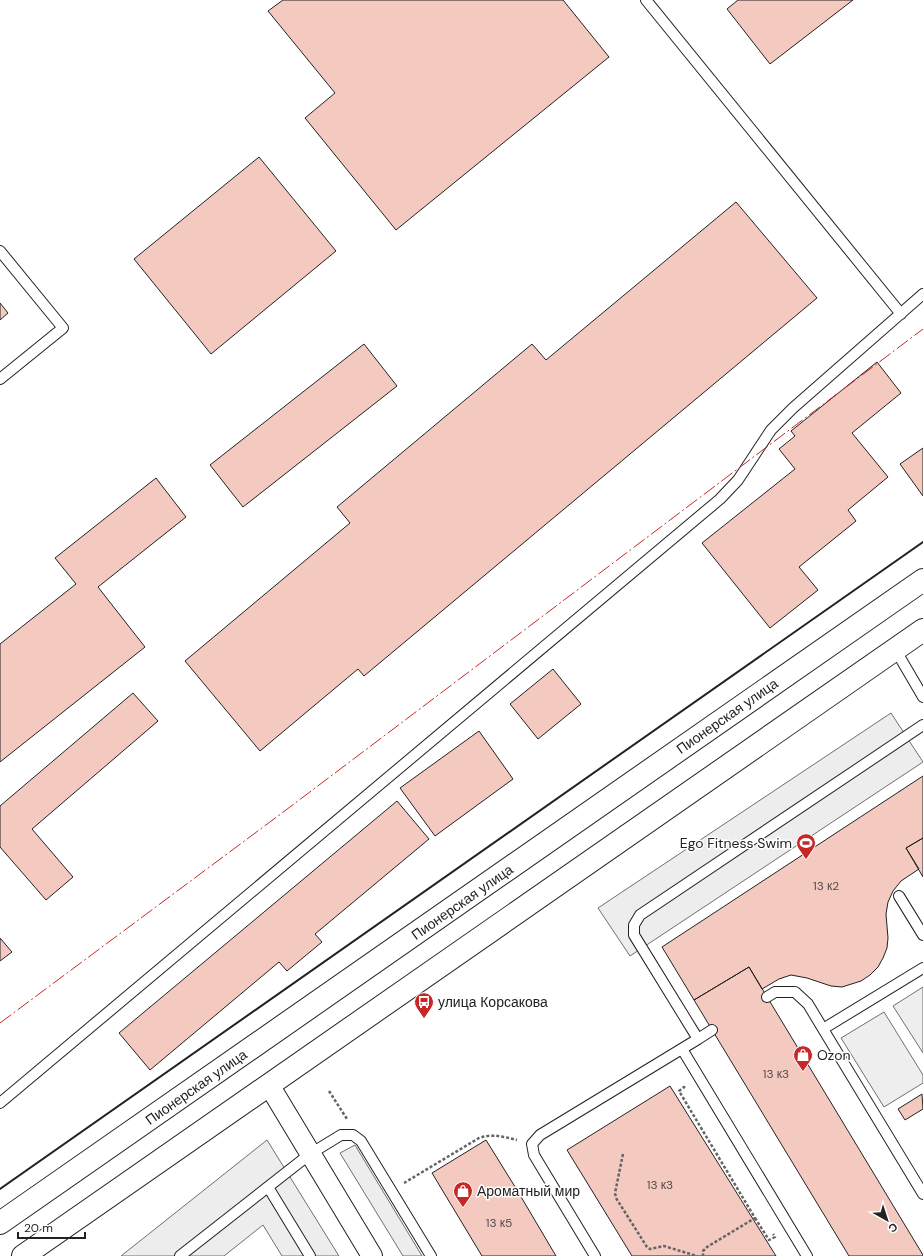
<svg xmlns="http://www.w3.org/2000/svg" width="923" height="1256" font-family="'DM Sans',sans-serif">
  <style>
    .green { fill: #eee; stroke: #6f6f6f }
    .parking { fill: #ededed; stroke: #6f6f6f }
    .building { fill: #f3c9c0; stroke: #222 }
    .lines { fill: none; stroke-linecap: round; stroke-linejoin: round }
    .lane-casing { stroke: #222; stroke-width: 12 }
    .street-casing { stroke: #222; stroke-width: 22 }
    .secondary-casing { stroke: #222; stroke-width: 24 }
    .path { stroke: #646464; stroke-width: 2.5; stroke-dasharray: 3 2; stroke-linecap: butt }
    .lane { stroke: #fff; stroke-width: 10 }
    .street { stroke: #fff; stroke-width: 20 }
    .secondary { stroke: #fff; stroke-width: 22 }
    .wall { stroke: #222; stroke-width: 2 }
    .power { stroke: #c62828; stroke-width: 1; stroke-dasharray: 14 3 2 3; stroke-linecap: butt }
    .labels { text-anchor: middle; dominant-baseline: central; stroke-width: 3; stroke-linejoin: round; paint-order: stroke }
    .number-label { font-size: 12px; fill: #564c4a }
    .street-label { font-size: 14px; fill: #222; stroke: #fff }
    .poi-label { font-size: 14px; fill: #222; stroke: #fff; text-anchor: start }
  </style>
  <rect width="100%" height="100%" fill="#fff"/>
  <path class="green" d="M923 987V1053L893 1006Z
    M884 1012 923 1075V1083L884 1107 841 1038Z"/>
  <path class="parking" d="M891 713 923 762 630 956 598 908Z
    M267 1140 339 1256H282L263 1225 224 1256H121Z
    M355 1145 422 1256H403L340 1153Z"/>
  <path class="building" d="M283 0H563L609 57 396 230 305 118 335 93 268 11Z
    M738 0H853L770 64 727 9Z
    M259 157 336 251 211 354 134 259Z
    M736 202 817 298 364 676 358 669 260 751 185 661 350 523 337 507 532 344 546 360Z
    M0 303 8 313 0 320Z
    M364 344 397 386 243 507 210 465Z
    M877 362 901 393 852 433 888 477 848 510 856 521 799 567 818 590 770 628 702 543 795 469 779 449 795 436 791 431Z
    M923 448V496L900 464Z
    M156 478 186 517 98 587 145 647 0 762V644L76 584 55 558Z
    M553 669 581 704 538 739 510 704Z
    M133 693 158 721 32 829 73 877 46 900 0 847V806Z
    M479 731 513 779 435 836 400 788Z
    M923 776V838L906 848 919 869 901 881 893 891 888 902 886 914 888 938 887 948 883 958 878 967 870 975 861 981 842 987 831 986 807 978 791 975 779 979 762 989 749 967 694 1000 662 947Z
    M397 801 429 839 315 934 322 942 287 971 279 962 150 1070 119 1033Z
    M923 838V877L906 848Z
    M0 938 12 952 0 961Z
    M749 967 923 1255V1256H849L694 1000Z
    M670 1086 753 1219 776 1256H632L567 1150Z
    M922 1094 923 1109 905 1120 898 1109Z
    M486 1140 517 1190 556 1256H482L432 1173Z"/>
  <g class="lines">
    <defs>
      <path id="lane" d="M646 0 901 314
        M0 251 63 328 0 379
        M895 649 923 697
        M899 896 923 935
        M923 968 823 1029 923 1194
        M767 997 775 992H795L808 1004 823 1029
        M698 1039 712 1030
        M682 1049 807 1256
        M0 1103 720 499 738 480 771 430 793 408 923 294
        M268 1187 310 1256
        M180 1256 310 1154 341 1135H353L361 1141 431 1256
        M595 1256 534 1155 532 1144 540 1135 698 1039 634 935V925L640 915 923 725"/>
      <path id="street" d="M269 1085 372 1256"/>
      <path id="secondary" d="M0 1223 923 580
        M23 1256 923 630"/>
    </defs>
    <use href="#lane" class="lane-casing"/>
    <use href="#street" class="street-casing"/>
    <use href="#secondary" class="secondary-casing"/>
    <path class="path" d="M685 1088 684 1087 679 1091 755 1218 707 1247 703 1251V1256
      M329 1091 347 1119
      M623 1154 615 1193 616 1198 647 1247 650 1249 664 1246 697 1256
      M404 1183 479 1138C493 1133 504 1137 517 1140
      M755 1218 769 1240 775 1237 773 1234"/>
    <use href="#lane" class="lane"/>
    <use href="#street" class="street"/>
    <use href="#secondary" class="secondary"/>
    <path class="wall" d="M0 1189 923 542"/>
    <path class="power" d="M0 1023 282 813 923 329"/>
  </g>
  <defs>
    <symbol id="stadium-pin" viewBox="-11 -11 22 30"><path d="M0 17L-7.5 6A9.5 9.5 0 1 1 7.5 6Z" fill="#c62828" stroke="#fff"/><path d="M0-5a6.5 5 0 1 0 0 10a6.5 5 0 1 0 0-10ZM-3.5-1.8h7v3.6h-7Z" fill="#fff"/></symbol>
    <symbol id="bus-pin" viewBox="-11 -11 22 30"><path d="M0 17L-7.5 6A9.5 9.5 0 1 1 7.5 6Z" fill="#c62828" stroke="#fff"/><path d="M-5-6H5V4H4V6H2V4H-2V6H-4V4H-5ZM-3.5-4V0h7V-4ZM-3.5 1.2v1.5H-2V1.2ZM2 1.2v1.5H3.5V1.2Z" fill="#fff"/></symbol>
    <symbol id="shop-pin" viewBox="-11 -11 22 30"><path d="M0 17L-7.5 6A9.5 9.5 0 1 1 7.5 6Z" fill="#c62828" stroke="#fff"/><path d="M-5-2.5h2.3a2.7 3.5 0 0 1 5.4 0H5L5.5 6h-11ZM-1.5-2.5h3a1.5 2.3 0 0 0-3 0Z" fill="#fff"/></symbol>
  </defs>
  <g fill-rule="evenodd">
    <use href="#stadium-pin" x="795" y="832" width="22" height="30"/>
    <use href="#bus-pin" x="413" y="991" width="22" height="30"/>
    <use href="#shop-pin" x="792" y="1044" width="22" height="30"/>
    <use href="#shop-pin" x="452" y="1180" width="22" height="30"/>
  </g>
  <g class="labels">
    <g class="number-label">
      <text x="826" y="886">13 к2</text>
      <text x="776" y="1074">13 к3</text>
      <text x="660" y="1185">13 к3</text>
      <text x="499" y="1223">13 к5</text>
    </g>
    <g class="street-label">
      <text transform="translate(727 716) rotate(-35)">Пионерская улица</text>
      <text transform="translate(462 902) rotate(-35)">Пионерская улица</text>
      <text transform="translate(196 1087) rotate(-35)">Пионерская улица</text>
    </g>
    <g class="poi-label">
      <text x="792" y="843" text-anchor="end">Ego Fitness Swim</text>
      <text x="438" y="1002">улица Корсакова</text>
      <text x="817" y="1055">Ozon</text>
      <text x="477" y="1191">Ароматный мир</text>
    </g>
  </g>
  <g transform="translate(887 1220) rotate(141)" stroke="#ffffff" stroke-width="3" paint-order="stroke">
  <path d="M0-3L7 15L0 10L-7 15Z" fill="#222222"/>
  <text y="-6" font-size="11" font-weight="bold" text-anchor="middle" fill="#222222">С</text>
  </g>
  <path d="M18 1232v6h67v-6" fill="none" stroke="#222222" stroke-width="2"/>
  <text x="24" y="1232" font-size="12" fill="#222222" stroke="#ffffff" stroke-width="3" paint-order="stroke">20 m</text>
</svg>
